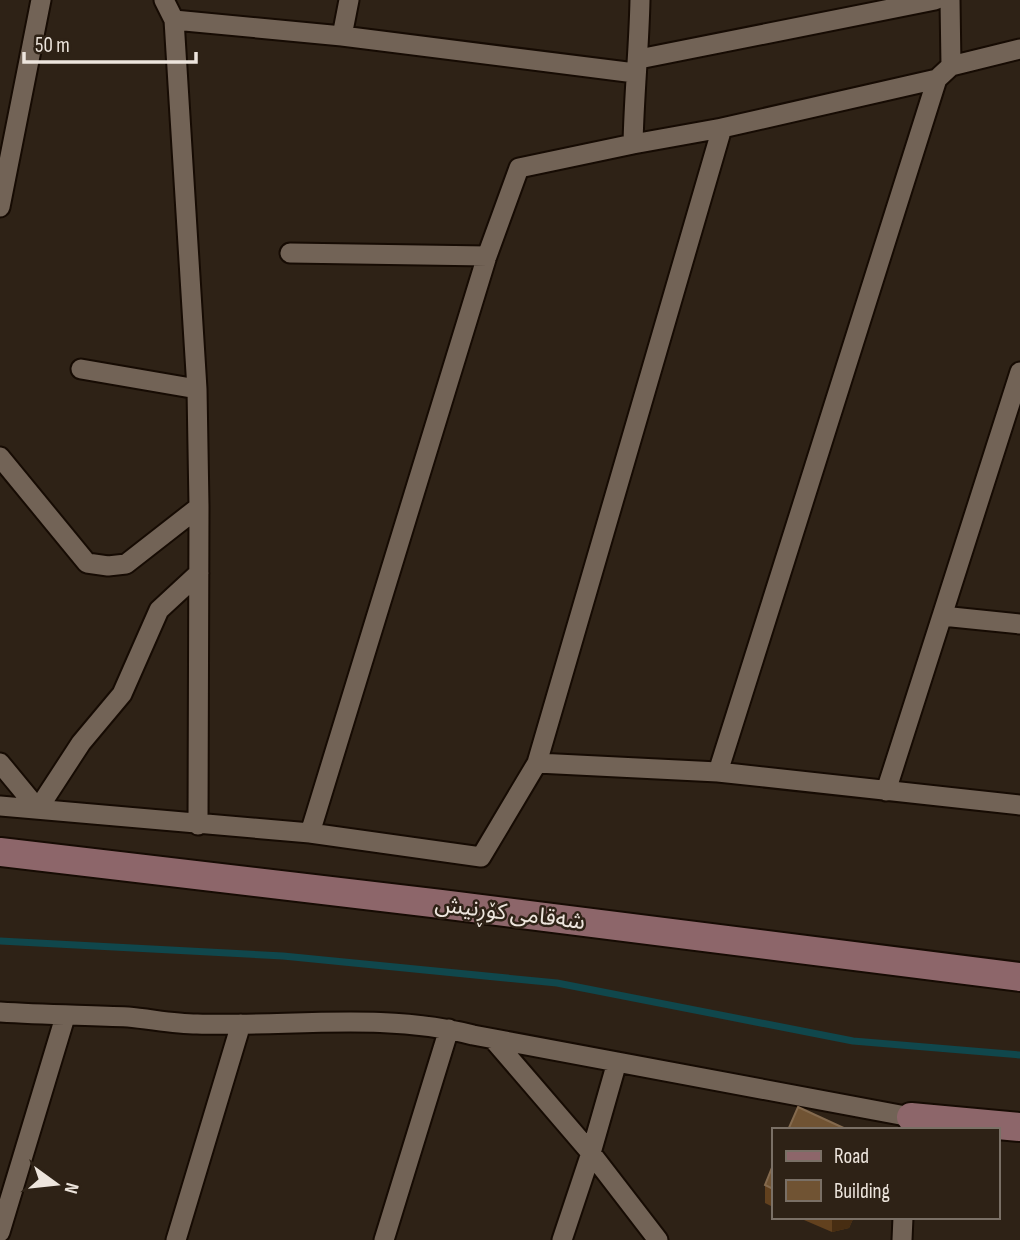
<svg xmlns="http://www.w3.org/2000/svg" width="1020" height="1240" font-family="'Sofia Sans Condensed','Noto Sans Arabic',sans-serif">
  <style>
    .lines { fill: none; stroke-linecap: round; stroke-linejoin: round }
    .stream { stroke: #10474c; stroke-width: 7 }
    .street-casing { stroke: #160b03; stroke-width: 23 }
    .secondary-casing { stroke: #160b03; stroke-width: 32 }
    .street { stroke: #726356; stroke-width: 19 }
    .secondary { stroke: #8d666a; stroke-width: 28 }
    .wall { fill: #62411e }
    .shaded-wall { fill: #472d12 }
    .building { fill: #705333; stroke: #846a4e; stroke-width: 2 }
    .labels { text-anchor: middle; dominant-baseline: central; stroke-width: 5; stroke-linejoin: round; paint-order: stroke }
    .street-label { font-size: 23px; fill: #ede5dd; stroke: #2e2216 }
  </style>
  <rect width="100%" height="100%" fill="#2e2216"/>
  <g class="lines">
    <path class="stream" d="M0 941 283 956 557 983 853 1041 1020 1055"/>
    <defs>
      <path id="street" d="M164 0 174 20 342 36 635 73
        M950 0 951 66
        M174 20 197 389 199 507 198 825
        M342 36 349 0
        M639 59 935 0
        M633 144C634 95 639 48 640 0
        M0 207 41 0
        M290 253 487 256
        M81 369 197 389
        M0 457 87 563 108 566 126 564 199 507
        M942 616 1020 624
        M0 763 38 809 81 743 122 694 159 610 199 573
        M537 763 718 772 1020 805
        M718 772 937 79
        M886 791 1020 372
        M0 806 310 833 481 857 537 763 722 128
        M310 833 487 256 519 168 633 144 722 128 937 79 951 66 1020 49
        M0 1012C43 1015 85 1015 128 1017 151 1019 174 1024 197 1024 288 1027 384 1012 473 1035L911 1117 910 1129
        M493 1039 591 1153 658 1240
        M0 1232 65 1017
        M176 1240 241 1024
        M384 1240 449 1029
        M562 1240 591 1153 617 1062
        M902 1240 903 1217"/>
      <path id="secondary" d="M0 852 441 904 1020 977
        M911 1117 1020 1127"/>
    </defs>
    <use href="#street" class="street-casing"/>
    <use href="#secondary" class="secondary-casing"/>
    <use href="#street" class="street"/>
    <use href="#secondary" class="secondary"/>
  </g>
  <path class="wall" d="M773 1165V1207L765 1203V1185Z
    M797 1217H854L849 1228 832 1232Z"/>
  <path class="shaded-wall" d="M832 1217H854L849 1228 832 1232Z"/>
  <path class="building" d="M798 1107 848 1130H788Z
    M773 1165V1189L765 1185Z"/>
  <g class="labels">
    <g class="street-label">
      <text transform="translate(510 913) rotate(7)">شەقامی کۆڕنیش</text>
    </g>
  </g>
  <rect x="772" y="1128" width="228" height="91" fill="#2e2216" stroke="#7a7066" stroke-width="2"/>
  <rect x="786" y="1151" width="35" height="10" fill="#8d666a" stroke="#7a7066" stroke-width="2"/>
  <text x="834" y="1163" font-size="21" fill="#ede5dd">Road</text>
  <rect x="786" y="1180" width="35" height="21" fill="#705333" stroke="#7a7066" stroke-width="2"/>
  <text x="834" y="1198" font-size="21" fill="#ede5dd">Building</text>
  <g transform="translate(56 1184) rotate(105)" stroke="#2e2216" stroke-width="5" paint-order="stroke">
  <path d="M0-5L12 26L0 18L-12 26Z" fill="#ede5dd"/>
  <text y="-10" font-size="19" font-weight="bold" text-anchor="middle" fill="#ede5dd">N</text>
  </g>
  <path d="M24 52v10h172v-10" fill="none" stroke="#ede5dd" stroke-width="3.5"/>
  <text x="35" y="52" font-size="21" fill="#ede5dd" stroke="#2e2216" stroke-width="5" paint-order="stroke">50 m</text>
</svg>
